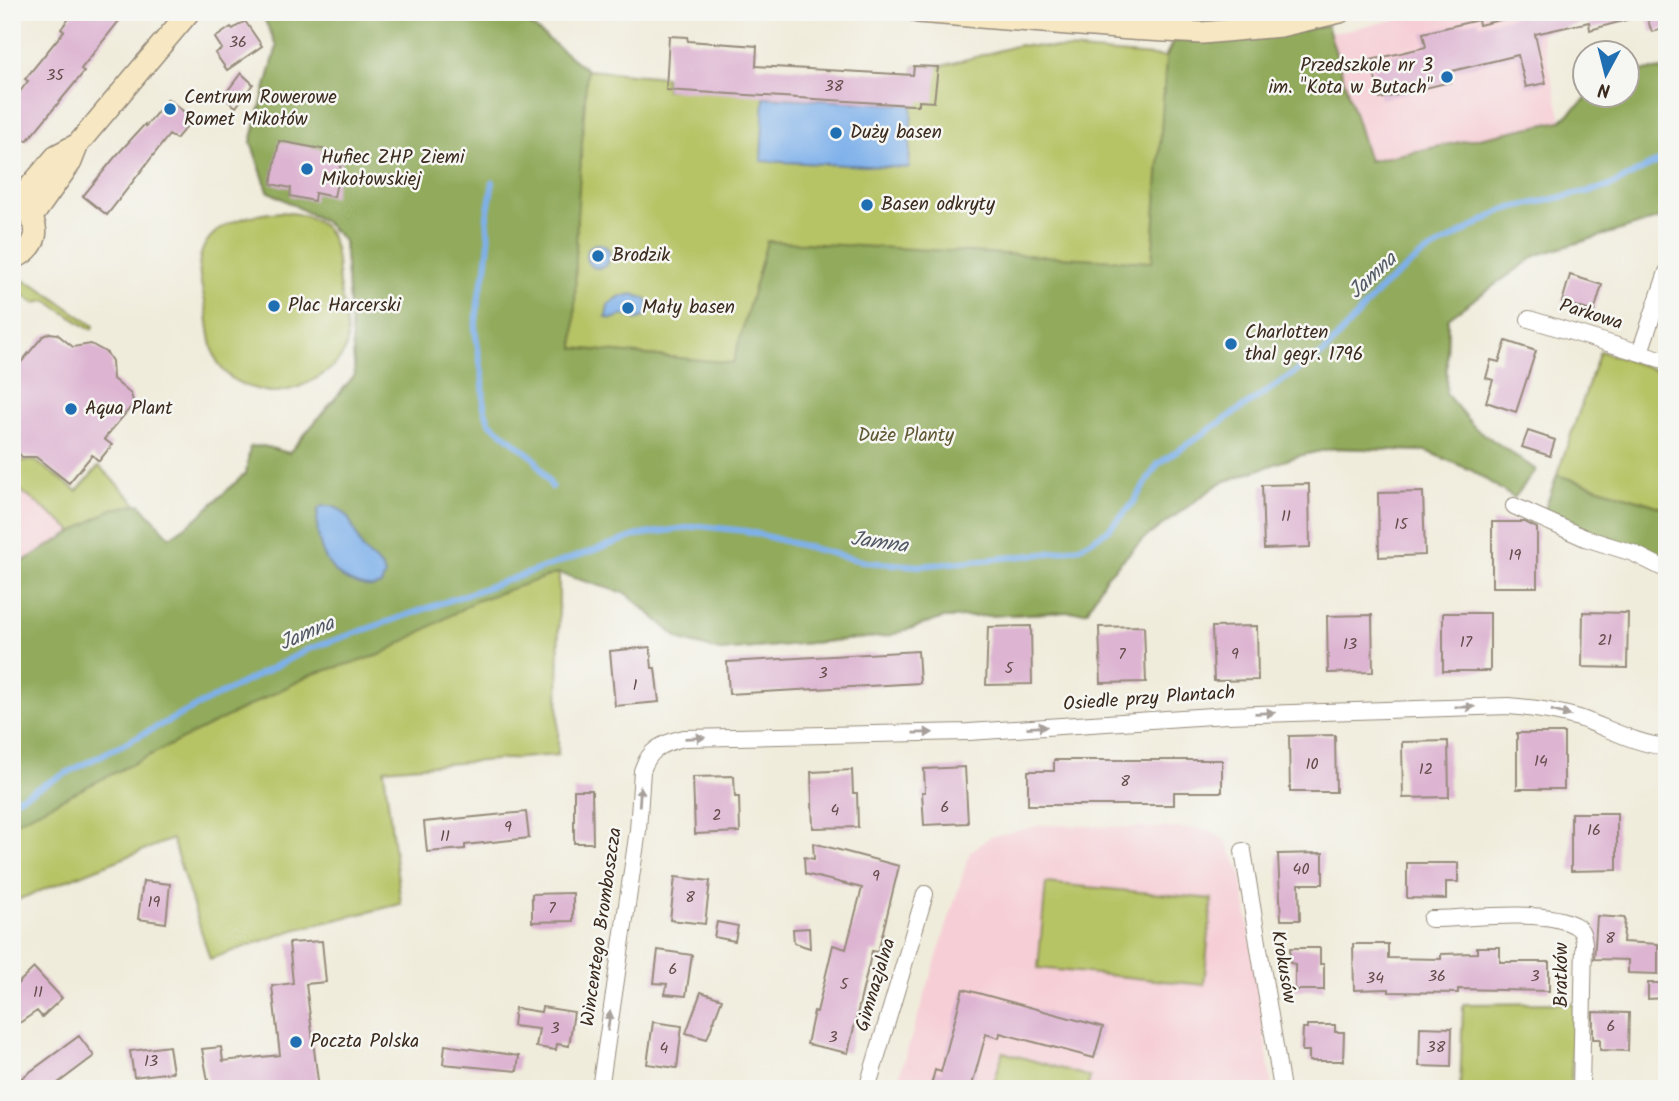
<svg xmlns="http://www.w3.org/2000/svg" width="1679" height="1101" font-family="Kalam,sans-serif">
  <style>
    .built { fill: #f6cfd6 }
    .green { fill: #b7c466; stroke: #797742; stroke-width: 2 }
    .forest { fill: #91aa5b; stroke: #666a3c; stroke-width: 2 }
    .water { fill: #7eb0ea; stroke: #5c6d84; stroke-width: 2 }
    .lines { fill: none; stroke-linecap: round; stroke-linejoin: round }
    .stream { stroke: #7eb0ea; stroke-width: 6 }
    .building { fill: #ddb4d1 }
    .street-casing { stroke: #968b7c; stroke-width: 18 }
    .secondary-casing { stroke: #968b7c; stroke-width: 24 }
    .street { stroke: #fff; stroke-width: 16 }
    .secondary { stroke: #f7e8c3; stroke-width: 21 }
    .oneway { fill: #a79f9a }
    .poi-dot { fill: #1f6fb2; stroke: #f6f6f2; stroke-width: 2.5 }
    .labels { text-anchor: middle; dominant-baseline: central; stroke-width: 5; stroke-linejoin: round; paint-order: stroke }
    .number-label { font-size: 16px; fill: #644c4b }
    .poi-label { font-size: 19px; fill: #3b2a1e; stroke: #f6f6f2; text-anchor: start }
    .street-label { font-size: 19px; fill: #3b2a1e; stroke: #f6f6f2 }
    .park-label { font-size: 19px; fill: #605834; stroke: #f6f6f2 }
    .water-label { font-size: 21px; font-style: italic; fill: #525965; stroke: #f6f6f2 }
  </style>
  <rect width="100%" height="100%" fill="#f6f6f2"/>
  <filter id="ink" filterUnits="userSpaceOnUse"><feTurbulence type="fractalNoise" baseFrequency=".0143" numOctaves="2"/><feDisplacementMap in="SourceGraphic" scale="14" xChannelSelector="R" yChannelSelector="G"/><feConvolveMatrix kernelMatrix="1 2 1 2 8 2 1 2 1" color-interpolation-filters="sRGB"/></filter>
  <filter id="wash" filterUnits="userSpaceOnUse"><feTurbulence type="fractalNoise" baseFrequency=".00686" numOctaves="4" result="noise"/><feDisplacementMap in="SourceGraphic" scale="28" xChannelSelector="R" yChannelSelector="G"/><feGaussianBlur stdDeviation="1.57" result="paint"/><feColorMatrix in="noise" values="0 0 0 0 0 0 0 0 0 0 0 0 0 0 0 0 0 1.4 0 .05"/><feComposite in="paint" operator="in"/></filter>
  <g filter="url(#wash)">
    <rect width="100%" height="100%" fill="#f0ecdb"/>
    <path class="built" d="M1434 12H1536L1562 121 1369 161 1330 33Z
      M12 484 73 531 12 568Z
      M1042 825 1209 829 1226 841 1241 873 1272 1089H895L970 852 990 837Z"/>
    <path class="green" d="M261 12H449L529 24 587 70 665 77 666 90 914 75V66L938 67 1019 45 1165 57 1173 41 1266 38 1327 25 1369 161 1561 121 1590 95 1626 94 1627 72 1667 69V216L1537 255 1448 318 1446 394 1475 428 1536 470 1514 498 1471 470 1426 451 1334 448 1298 456 1220 483 1142 540 1105 578 1087 611 943 618 888 636 720 651 681 640 627 594 559 573 558 755 384 769 401 904 294 930 210 959 172 839 12 902V568L73 531 12 484V455L21 461H36L77 491 99 466 170 537 196 519 246 473 250 447 263 446 289 453 355 375 344 241 325 222 268 191 251 142 277 46Z
      M281 212C295 213 315 217 325 228 338 243 337 265 339 284 342 300 348 326 347 342 344 369 301 390 277 392 267 393 256 389 246 386 209 372 211 340 206 307 203 291 196 270 201 254 211 221 252 214 281 212Z
      M12 276 37 286 94 326 92 329 88 328 47 301 34 303 25 296 13 297Z
      M1600 351 1667 374V509L1557 475Z
      M1046 883 1212 899 1204 985 1038 968Z
      M1574 1003 1571 1089H1460L1463 1004Z
      M1003 1052 1090 1077 1087 1089H992Z"/>
    <path class="forest" d="M261 12H449L529 24 587 70 577 219 574 348 733 363 767 241 1152 262 1166 58 1173 41 1266 38 1327 25 1369 161 1561 121 1590 95 1626 94 1627 72 1667 69V216L1537 255 1448 318 1446 394 1475 428 1536 470 1514 498 1471 470 1426 451 1334 448 1298 456 1220 483 1142 540 1105 578 1087 611 943 618 888 636 720 651 681 640 627 594 558 573 476 601 380 655 313 674 12 824V568L112 509 140 504 170 537 196 519 246 473 250 447 263 446 289 453 355 375 344 241 325 222 268 191 251 142 277 46Z
      M1557 475 1667 509V565L1548 516 1545 509Z"/>
    <path class="water" d="M764 97 912 105 909 168 761 161Z
      M586 256a12 12 0 1 1 24 0a12 12 0 1 1-24 0Z
      M633 294 646 299 650 305 646 316 637 320 625 315 611 319 606 317 608 305 619 297Z
      M323 506C352 504 352 532 363 549 370 560 381 561 385 575L381 585C372 588 368 588 359 585 325 575 314 543 318 509Z"/>
    <g class="lines">
      <path class="stream" d="M493 182 487 216 489 242 486 269 479 295 475 330 483 380 484 407 489 422 534 458 552 487
        M12 801 309 649 638 535 700 526 746 531 865 562 920 566 1044 554 1080 547 1107 531 1133 503 1158 464 1324 353 1382 287 1422 255 1503 210 1608 187 1667 157"/>
    </g>
    <g id="blocks">
      <path class="building" d="M74 12H126L81 69 84 72 27 141 12 130V102L28 81 25 79 64 31 61 29Z
        M1533 12H1636L1637 17 1590 30 1589 22 1535 34 1546 83 1526 87 1518 55 1448 72 1450 82 1380 99 1371 60 1426 47 1423 33 1478 20 1479 25Z
        M1645 12H1667V28L1652 32Z
        M245 21 262 46 227 70 215 53 222 49 215 38 231 27 233 29Z
        M669 36 687 37 688 41 757 46 756 66 913 75 914 66 938 67 934 102 919 101V105H912L666 90Z
        M241 73 253 84 236 107 223 97Z
        M168 99 193 119 176 139 169 135 107 215 83 196 115 157 145 124 146 126Z
        M279 141 343 153 334 197 315 193 314 201 290 196 291 188 271 184Z
        M1570 275 1602 285 1594 312 1562 302Z
        M50 333 57 334 73 347 91 344 107 353 112 361 113 379 131 394 133 401 131 407 104 439 112 445 99 461 92 455 69 483 36 457H22L13 447 12 373 43 336Z
        M1506 341 1536 351 1516 412 1486 402 1493 380 1486 378 1491 360 1499 362Z
        M1528 431 1555 440 1550 456 1522 447Z
        M1309 484 1310 547 1264 549 1262 485Z
        M1423 492 1425 555 1379 557 1378 493Z
        M1492 522H1525L1537 528V587H1492Z
        M1583 612 1628 613 1627 668 1582 667Z
        M1443 613H1490V671H1443Z
        M1372 615 1373 672 1328 673 1327 616Z
        M1031 626 1032 684 986 685 988 627Z
        M1144 626 1146 682 1101 683 1099 627Z
        M1257 626 1258 680 1214 681 1212 627Z
        M650 647 652 668H655L659 702 615 706 610 651Z
        M918 651 920 683 729 694 727 662Z
        M1517 733H1564V789H1517Z
        M1335 735 1336 792H1290L1289 736Z
        M1448 741 1449 797 1403 798 1402 742Z
        M1054 760H1222V792H1174V805H1028V771H1054Z
        M965 767 968 823 924 825 922 792H925L924 769Z
        M852 770 853 793H857L858 827 813 828 811 772Z
        M734 776 735 797H739L740 832 695 834 693 777Z
        M574 790H592L593 843H574Z
        M526 812 529 838 465 845V849L427 852 424 822Z
        M1571 813H1617V870L1571 871Z
        M813 843 899 866 878 952 872 951 848 1053 807 1044 814 1011 817 1012 833 945 846 949 862 888 805 874 804 857 814 859Z
        M1323 853V884H1299L1300 920H1281L1278 854Z
        M1407 863H1458V882H1446V899L1407 898Z
        M675 877 710 881 705 924 670 920Z
        M143 881 170 884 166 923 138 919Z
        M573 893V921L532 922V894Z
        M1597 916 1625 918 1623 942 1658 944V974L1628 973V960L1594 959Z
        M717 922 738 926 735 941 714 937Z
        M809 928 810 948 794 943 793 929Z
        M322 941 326 982 306 984 319 1089H219L218 1084 209 1086 202 1049 221 1047 223 1061 280 1055 272 986 293 983 289 943Z
        M1353 944H1388V958L1441 959V954L1477 953V947H1500V962H1549V991L1458 989V993L1389 992V989L1354 990Z
        M1290 948H1320V964H1324V990H1295V964L1290 963Z
        M658 950 692 955 686 996 665 994 667 984 654 983Z
        M34 968 62 998 42 1017 37 1011 12 1028V989Z
        M1648 983H1663L1664 998 1648 999Z
        M963 989 1103 1027 1094 1058 1000 1033 999 1038 986 1034 971 1089H930L935 1070 941 1072Z
        M701 992 722 999 707 1039 686 1033Z
        M542 1007 574 1012 569 1046 557 1044 556 1050 536 1047 539 1029 513 1026 515 1008 541 1012Z
        M1593 1012 1629 1013 1628 1051 1600 1050V1039H1593Z
        M653 1022 682 1026 677 1068 647 1064Z
        M1307 1025H1335V1032H1344L1343 1061H1309V1051H1302L1303 1028H1307Z
        M1420 1027 1452 1028 1451 1067 1419 1066Z
        M79 1036 94 1056 50 1089H12V1085Z
        M445 1045 519 1056 517 1071 443 1064Z
        M169 1046 173 1072 134 1077 130 1051Z"/>
    </g>
  </g>
  <g filter="url(#ink)">
    <use href="#blocks" fill-opacity="0" stroke="#968b7c" stroke-width="2"/>
    <g class="lines">
      <defs>
        <path id="street" d="M1529 319 1667 361
          M1640 352 1667 272
          M1514 506 1585 538 1633 553 1667 570
          M1243 851 1282 1089
          M1431 919C1468 919 1543 908 1574 925 1582 929 1583 935 1584 943L1581 1089
          M600 1089 638 830 642 771C649 749 663 743 684 738L969 732 1227 715 1509 706C1533 708 1555 711 1579 718 1608 728 1636 744 1667 747
          M867 1089 925 894"/>
        <path id="secondary" d="M918 12 1130 29 1202 33 1280 26 1340 12
          M15 204 57 155 78 144
          M32 217 71 162 78 144 189 12
          M12 259C37 250 45 226 22 208"/>
      </defs>
      <use href="#street" class="street-casing"/>
      <use href="#secondary" class="secondary-casing"/>
      <use href="#street" class="street"/>
      <use href="#secondary" class="secondary"/>
    </g>
    <defs><path id="oneway-solid" d="M-6-.8H1V-3.2L6.5 0L1 3.2V.8H-6Z" transform="scale(1.75)"/></defs>
    <g class="oneway">
      <use href="#oneway-solid" transform="translate(1465 707)"/>
      <use href="#oneway-solid" transform="translate(1265 713) rotate(-2)"/>
      <use href="#oneway-solid" transform="translate(1561 713) rotate(16)"/>
      <use href="#oneway-solid" transform="translate(1037 727) rotate(-3)"/>
      <use href="#oneway-solid" transform="translate(923 733) rotate(-1)"/>
      <use href="#oneway-solid" transform="translate(695 738) rotate(-2)"/>
      <use href="#oneway-solid" transform="translate(640 796) rotate(-86)"/>
      <use href="#oneway-solid" transform="translate(609 1021) rotate(-82)"/>
    </g>
  </g>
  <g class="poi-dot">
    <circle cx="1447" cy="77" r="7"/>
    <circle cx="170" cy="109" r="7"/>
    <circle cx="836" cy="133" r="7"/>
    <circle cx="307" cy="169" r="7"/>
    <circle cx="867" cy="205" r="7"/>
    <circle cx="598" cy="256" r="7"/>
    <circle cx="274" cy="306" r="7"/>
    <circle cx="628" cy="308" r="7"/>
    <circle cx="1231" cy="344" r="7"/>
    <circle cx="71" cy="409" r="7"/>
    <circle cx="296" cy="1042" r="7"/>
  </g>
  <g class="labels">
    <g class="number-label">
      <text x="238" y="42">36</text>
      <text x="55" y="75">35</text>
      <text x="834" y="86">38</text>
      <text x="1286" y="516">11</text>
      <text x="1401" y="524">15</text>
      <text x="1515" y="555">19</text>
      <text x="1605" y="640">21</text>
      <text x="1466" y="642">17</text>
      <text x="1350" y="644">13</text>
      <text x="1122" y="654">7</text>
      <text x="1235" y="654">9</text>
      <text x="1009" y="668">5</text>
      <text x="823" y="673">3</text>
      <text x="635" y="685">1</text>
      <text x="1541" y="761">14</text>
      <text x="1312" y="764">10</text>
      <text x="1426" y="769">12</text>
      <text x="1125" y="781">8</text>
      <text x="945" y="807">6</text>
      <text x="835" y="810">4</text>
      <text x="717" y="815">2</text>
      <text x="508" y="827">9</text>
      <text x="1594" y="830">16</text>
      <text x="445" y="836">11</text>
      <text x="1301" y="869">40</text>
      <text x="876" y="876">9</text>
      <text x="690" y="897">8</text>
      <text x="154" y="902">19</text>
      <text x="552" y="908">7</text>
      <text x="1610" y="938">8</text>
      <text x="673" y="969">6</text>
      <text x="1437" y="976">36</text>
      <text x="1535" y="976">3</text>
      <text x="1375" y="978">34</text>
      <text x="844" y="984">5</text>
      <text x="38" y="992">11</text>
      <text x="1611" y="1026">6</text>
      <text x="555" y="1028">3</text>
      <text x="833" y="1037">3</text>
      <text x="1436" y="1047">38</text>
      <text x="664" y="1048">4</text>
      <text x="151" y="1061">13</text>
    </g>
    <g class="poi-label">
      <text x="1433" y="66" text-anchor="end">Przedszkole nr 3<tspan x="1433" dy="22">im. "Kota w Butach"</tspan></text>
      <text x="184" y="98">Centrum Rowerowe<tspan x="184" dy="22">Romet Mikołów</tspan></text>
      <text x="850" y="133">Duży basen</text>
      <text x="321" y="158">Hufiec ZHP Ziemi<tspan x="321" dy="22">Mikołowskiej</tspan></text>
      <text x="881" y="205">Basen odkryty</text>
      <text x="612" y="256">Brodzik</text>
      <text x="288" y="306">Plac Harcerski</text>
      <text x="642" y="308">Mały basen</text>
      <text x="1245" y="333">Charlotten<tspan x="1245" dy="22">thal gegr. 1796</tspan></text>
      <text x="85" y="409">Aqua Plant</text>
      <text x="310" y="1042">Poczta Polska</text>
    </g>
    <g class="street-label">
      <text transform="translate(1591 315) rotate(17)">Parkowa</text>
      <text transform="translate(1149 699) rotate(-4)">Osiedle przy Plantach</text>
      <text transform="translate(602 927) rotate(-82)">Wincentego Bromboszcza</text>
      <text transform="translate(1283 967) rotate(80)">Krokusów</text>
      <text transform="translate(1562 975) rotate(-90)">Bratków</text>
      <text transform="translate(876 985) rotate(-73)">Gimnazjalna</text>
    </g>
    <g class="park-label">
      <text x="906" y="436">Duże Planty</text>
    </g>
    <g class="water-label">
      <text transform="translate(1373 276) rotate(-43)">Jamna</text>
      <text transform="translate(879 543) rotate(8)">Jamna</text>
      <text transform="translate(307 634) rotate(-23)">Jamna</text>
    </g>
  </g>
  <rect width="1679" height="1101" fill="none" stroke="#f6f6f2" stroke-width="42"/>
  <g transform="translate(1606 74) rotate(187)"><circle r="33" fill="#f6f6f2" stroke="#aba49d" stroke-width="2"/>
  <path d="M0-5L12 26L0 18L-12 26Z" fill="#1f6fb2"/>
  <text y="-10" font-size="19" font-weight="bold" text-anchor="middle" fill="#3b2a1e">N</text>
  </g>
</svg>
